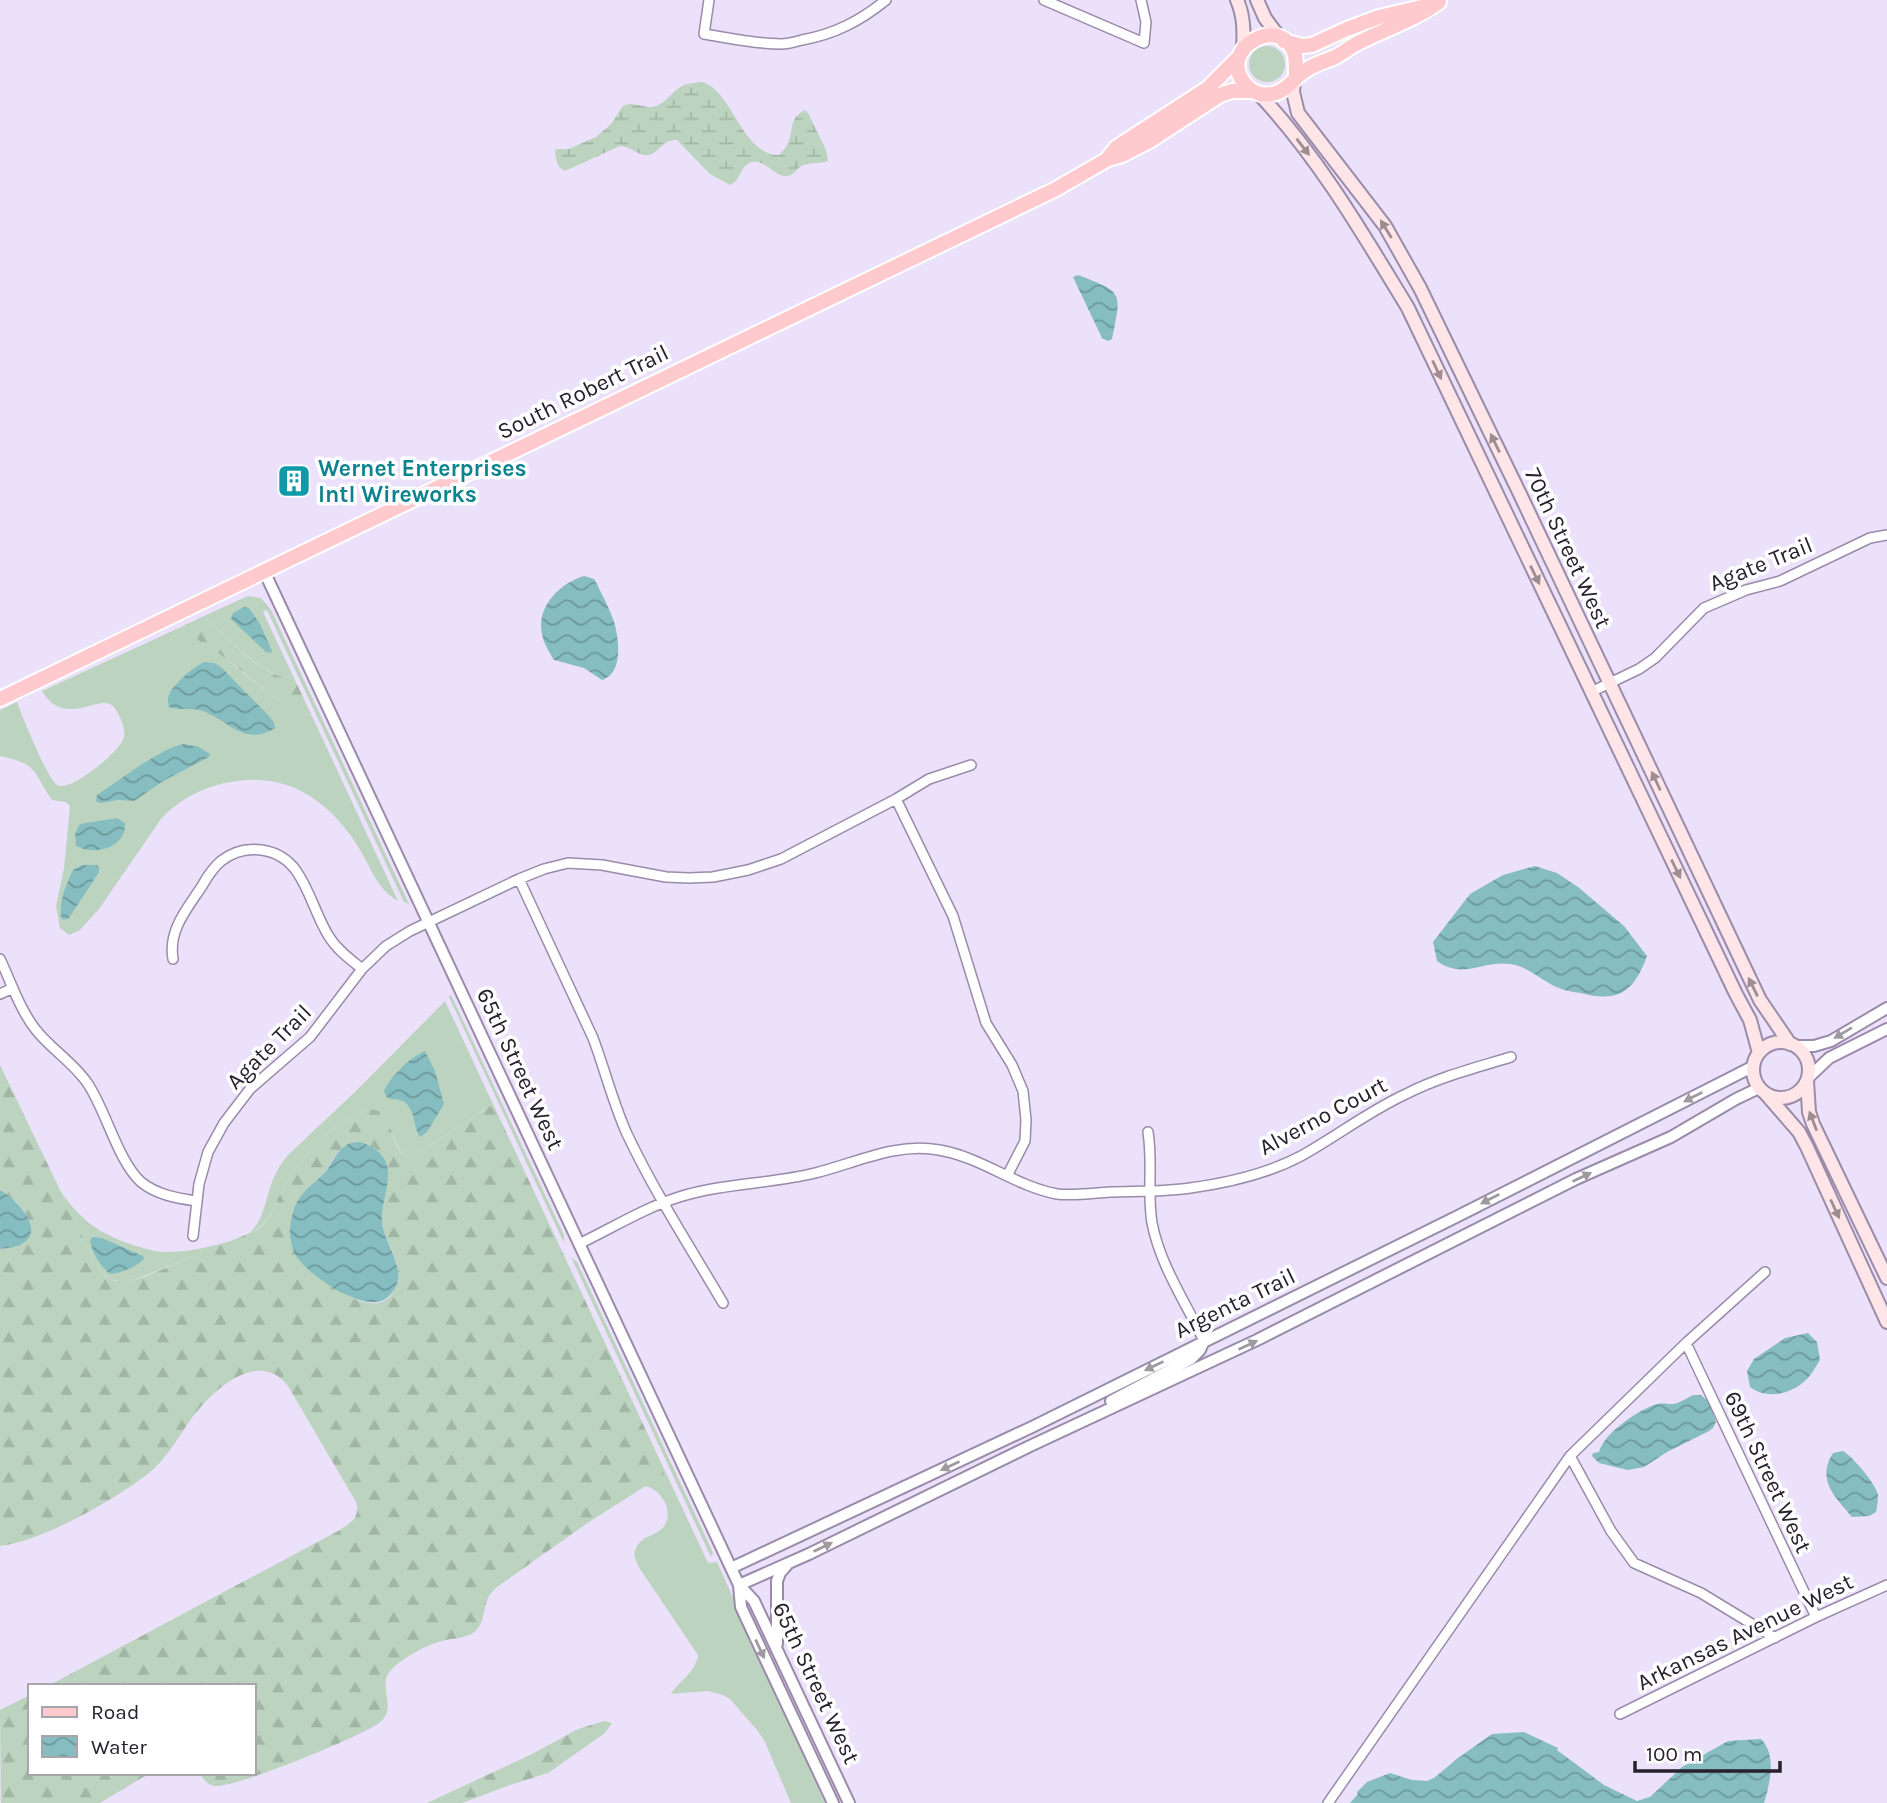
<svg xmlns="http://www.w3.org/2000/svg" width="1887" height="1803" font-family="Karla,sans-serif">
  <style>
    .grass { fill: #bcd4bf }
    .forest { fill: url(#forest-firs); fill-rule: evenodd }
    .wetland { fill: url(#wetland-marsh) }
    .water { fill: url(#water-waves) }
    .lines { fill: none; stroke-linecap: round; stroke-linejoin: round }
    .minor-casing { stroke: #998ba9; stroke-width: 12 }
    .tertiary-casing { stroke: #998ba9; stroke-width: 14 }
    .secondary-casing { stroke: #998ba9; stroke-width: 16 }
    .primary-casing { stroke: #fff; stroke-width: 18 }
    .minor { stroke: #fff; stroke-width: 9 }
    .tertiary { stroke: #fff; stroke-width: 10 }
    .secondary { stroke: #fee5e7; stroke-width: 12 }
    .primary { stroke: #fecace; stroke-width: 14 }
    .oneway { fill: #9d8d93 }
    .oneway2 { fill: #9d9ba0 }
    .labels { text-anchor: middle; dominant-baseline: central; stroke-width: 7; stroke-linejoin: round; paint-order: stroke }
    .street-label { font-size: 23px; fill: #26212c; stroke: #fff }
    .culture-label { font-size: 23px; font-weight: bold; fill: #0d838f; stroke: #fff; text-anchor: start }
  </style>
  <defs>
    <pattern id="forest-firs" width="22" height="20" patternUnits="userSpaceOnUse" patternTransform="scale(1.75)"><rect width="22" height="20" fill="#bcd4bf"/><path d="M5 1l3.5 6h-7zM16 11l3.5 6h-7z" fill="#a1b6a4"/></pattern>
    <pattern id="wetland-marsh" width="20" height="14" patternUnits="userSpaceOnUse" patternTransform="scale(1.75)"><rect width="20" height="14" fill="#bcd4bf"/><path d="M1 5h8M5 5V1M11 12h8M15 12V8" fill="none" stroke="#a1b6a4"/></pattern>
    <pattern id="water-waves" width="16" height="10" patternUnits="userSpaceOnUse" patternTransform="scale(1.75)"><rect width="16" height="10" fill="#85bdc0"/><path d="M0 5q4-4 8 0t8 0" fill="none" stroke="#6d999c"/></pattern>
  </defs>
  <rect width="100%" height="100%" fill="#ece1fb"/>
  <path class="grass" d="M1249 64a18 18 0 1 1 36 0a18 18 0 1 1-36 0Z
    M248 596 261 598 271 610 409 904 404 902 267 610 263 612 294 678C265 680 224 635 204 616Z
    M181 627C195 639 212 647 226 659 253 681 279 704 312 716L398 901C379 890 373 873 363 855 336 807 294 773 237 781 209 784 180 798 161 819L99 909 80 930 69 935 60 928 56 906 64 868 70 806 66 802 52 800C31 770 40 765 0 756V710L17 702C22 716 48 780 57 785 70 793 122 750 124 737 126 729 119 713 114 707 101 691 65 730 42 691Z
    M451 995 564 1235V1243L449 997Z
    M445 1001 493 1104C472 1118 452 1132 430 1145 424 1149 417 1154 411 1155 388 1159 397 1098 362 1112 329 1125 303 1156 285 1185 273 1206 272 1223 247 1235 265 1221 265 1198 273 1179 277 1170 282 1162 288 1155L357 1090Z
    M61 1192C81 1220 97 1232 130 1244 140 1247 151 1251 162 1252 187 1253 214 1246 238 1239L139 1278C124 1283 109 1283 98 1269Z
    M571 1257 577 1262 710 1546 713 1554 711 1557Z
    M666 1473 708 1563 717 1562 825 1803H791L764 1740 757 1730 730 1699 723 1695 708 1691 671 1694C679 1681 696 1672 698 1655L638 1566 634 1555C638 1533 657 1538 665 1525 674 1509 660 1488 644 1486Z"/>
  <path class="forest" d="M204 616C224 635 265 681 294 678L312 716C276 704 251 677 221 655 208 646 193 638 181 627Z
    M0 1065 98 1269 106 1277 115 1281 133 1280 144 1277 257 1230C271 1219 274 1206 282 1190 300 1159 327 1126 362 1112 398 1097 387 1159 410 1155 417 1154 424 1149 430 1145 451 1133 472 1118 493 1104L666 1473 586 1524 497 1587C493 1591 489 1594 487 1600 483 1611 484 1626 473 1633 464 1639 452 1638 442 1641 428 1644 401 1659 391 1670 376 1686 399 1708 379 1723 362 1736 233 1789 215 1786 207 1785 204 1779 199 1773H254V1686H48L338 1531C350 1524 361 1517 356 1502L288 1386C261 1351 220 1384 199 1409 181 1430 171 1455 149 1473 116 1499 41 1542 0 1546V1249L24 1243C25 1236 29 1226 28 1220 24 1206 11 1197 0 1190ZM356 1142C409 1152 376 1193 382 1225 387 1247 407 1268 394 1291 390 1297 385 1302 377 1303 354 1307 300 1268 292 1247 289 1239 290 1228 291 1220 296 1190 313 1190 327 1169 335 1157 340 1144 356 1142Z
    M30 1695V1773H150L100 1803H1L0 1710Z
    M604 1721 612 1723 605 1733 548 1773 510 1785 462 1803H427L530 1755 578 1729Z"/>
  <path class="wetland" d="M701 82C732 88 741 155 779 155 783 151 787 146 789 141 794 126 789 119 805 110L808 113 826 150 828 161C820 164 810 162 801 166 797 169 793 175 788 176 774 177 765 159 752 162 740 165 741 181 730 185L710 174 677 140C662 139 658 155 647 155 638 156 631 146 620 146L565 171C557 168 556 159 555 151L557 149H569L596 137 611 124 623 106C635 100 644 110 656 106 667 102 673 90 684 85 689 83 695 83 701 82Z"/>
  <path class="water" d="M1078 275C1125 293 1121 292 1112 339L1108 341 1102 338 1073 277Z
    M584 576 594 579 597 584C603 597 611 611 615 625 619 642 623 673 602 680L584 668 554 660C549 652 544 644 542 634 536 607 560 583 584 576Z
    M244 607 249 608 260 624 272 651 271 653 266 652 231 619 233 613Z
    M204 662 214 663 222 668 269 716 274 723 275 728C244 747 229 721 203 711 191 707 180 711 169 707 168 701 167 701 169 695 172 685 195 666 204 662Z
    M184 744 199 747 210 754 209 757 165 780 134 801 118 800 100 803 96 801 97 795C119 781 160 748 184 744Z
    M117 818 125 823C126 848 95 856 76 846L75 833 80 824Z
    M82 865H97L99 868V872L69 918 64 920 61 918C59 900 66 885 73 870Z
    M1535 866 1557 873 1578 887 1624 926 1647 956C1634 992 1618 1003 1581 993 1574 992 1566 991 1559 988 1543 982 1528 966 1510 964 1483 960 1463 980 1437 961L1433 942 1470 894 1503 875Z
    M425 1051 435 1071 444 1104 427 1132 420 1137C413 1127 416 1114 407 1104 398 1095 388 1105 384 1091 391 1076 410 1057 425 1051Z
    M360 1142C370 1145 380 1150 385 1160 394 1177 380 1204 382 1223 385 1247 413 1275 388 1297 367 1317 306 1274 295 1254 288 1241 289 1225 293 1212 299 1191 313 1186 326 1171 336 1158 340 1141 360 1142Z
    M0 1190C13 1197 42 1224 27 1240 21 1247 8 1248 0 1249Z
    M93 1237 102 1238 143 1256 144 1259C136 1267 121 1273 110 1274 100 1266 92 1253 90 1240Z
    M1808 1333 1817 1342 1820 1360C1816 1366 1812 1374 1807 1379 1792 1394 1768 1400 1750 1387L1747 1371 1754 1359 1785 1338Z
    M1693 1395H1701L1709 1402 1716 1422 1713 1428 1709 1431 1667 1452 1644 1467 1628 1470 1599 1463 1592 1456 1593 1453 1599 1452C1604 1433 1638 1410 1657 1404 1663 1403 1667 1404 1673 1404 1680 1403 1687 1398 1693 1395Z
    M1843 1451C1853 1457 1876 1484 1878 1495 1878 1500 1877 1507 1876 1512L1869 1516 1852 1517C1835 1497 1816 1480 1833 1453Z
    M1524 1732 1558 1748 1557 1750 1604 1785 1637 1801 1650 1797 1682 1767 1728 1741 1761 1739C1777 1755 1770 1783 1764 1803H1350L1358 1794 1357 1792 1367 1782 1390 1773 1412 1780 1427 1781 1434 1778 1458 1758 1492 1734Z"/>
  <g class="lines">
    <defs>
      <path id="minor" d="M709 0 704 34C729 38 755 44 781 44 788 44 795 42 802 40 835 34 860 21 886 0
        M1044 0 1144 43 1146 22 1141 0
        M1591 692 1639 669 1655 658 1704 608 1746 590 1780 581 1870 538 1887 535
        M896 799 953 916 986 1023 1012 1065 1023 1091 1026 1120 1025 1141 1007 1176
        M0 959C11 982 20 1010 36 1030 52 1050 74 1063 88 1084 106 1111 118 1161 141 1182 157 1195 177 1198 196 1201
        M173 959C168 930 187 909 202 886 207 877 213 868 221 861 245 842 280 847 297 872 310 891 316 915 328 935 336 949 350 959 362 969
        M0 994 13 988
        M1148 1132C1153 1163 1147 1193 1152 1223 1160 1265 1186 1303 1204 1341
        M193 1236 199 1184 208 1152 224 1123 250 1089 310 1037 362 969 386 946 410 931 519 879
        M579 1244C612 1228 644 1208 679 1197 723 1183 771 1184 815 1173 856 1163 896 1142 939 1150 981 1157 1015 1186 1057 1194 1074 1196 1094 1193 1110 1192 1137 1191 1164 1192 1190 1188 1227 1183 1267 1174 1301 1156 1337 1136 1369 1111 1406 1094 1439 1077 1475 1068 1511 1057
        M723 1303C690 1247 655 1193 627 1134 613 1103 605 1070 593 1038L519 879 544 869 568 863 602 865 666 877 689 878 713 877 748 870 781 859 896 799 929 779 971 765
        M1686 1343 1816 1617
        M1570 1456 1611 1531 1634 1563 1701 1593 1775 1638
        M1620 1714 1816 1617 1887 1585
        M1328 1803 1570 1456 1686 1343 1765 1272"/>
      <path id="tertiary" d="M264 571 739 1585 754 1601 849 1803
        M1796 1046H1814L1831 1041 1887 1008
        M1809 1077 1829 1058 1887 1029
        M1111 1401 1191 1359 1200 1350 1204 1341
        M731 1568 1032 1427 1456 1217 1754 1066
        M739 1585 809 1554 1030 1446 1257 1340 1576 1179 1671 1137 1736 1099 1759 1088
        M739 1585 741 1607 833 1803
        M777 1644V1581L780 1573 787 1565"/>
      <path id="secondary" d="M1237 0C1244 16 1244 31 1243 49
        M1257 0 1265 18 1279 37
        M1294 81 1293 92 1298 113 1385 226 1420 288 1518 490 1760 1000 1790 1044
        M1259 94C1319 158 1363 234 1408 308L1736 994 1750 1020 1759 1053
        M1753 1070a28 28 0 1 1 56 0a28 28 0 1 1-56 0Z
        M1807 1081 1809 1112 1813 1124 1887 1278
        M1766 1094 1799 1132 1807 1147 1887 1322"/>
      <path id="primary" d="M1284 41 1302 46 1312 45 1347 29 1379 17 1426 6
        M1296 76C1296 70 1296 62 1295 55 1282 12 1217 48 1244 83 1251 92 1261 96 1272 94 1288 91 1294 77 1306 70 1315 64 1326 61 1335 57 1343 53 1350 47 1358 43 1385 29 1414 20 1439 2
        M1108 158 1117 147 1208 88 1239 57
        M0 699 1054 190 1108 159 1122 155 1151 140 1220 95 1232 91H1251"/>
    </defs>
    <use href="#minor" class="minor-casing"/>
    <use href="#tertiary" class="tertiary-casing"/>
    <use href="#secondary" class="secondary-casing"/>
    <use href="#primary" class="primary-casing"/>
    <use href="#minor" class="minor"/>
    <use href="#tertiary" class="tertiary"/>
    <use href="#secondary" class="secondary"/>
    <use href="#primary" class="primary"/>
  </g>
  <defs><path id="oneway-solid" d="M-6-.8H1V-3.2L6.5 0L1 3.2V.8H-6Z" transform="scale(1.75)"/></defs>
  <g class="oneway">
    <use href="#oneway-solid" transform="translate(1303 147) rotate(52)"/>
    <use href="#oneway-solid" transform="translate(1386 229) rotate(-122)"/>
    <use href="#oneway-solid" transform="translate(1437 370) rotate(65)"/>
    <use href="#oneway-solid" transform="translate(1495 443) rotate(-116)"/>
    <use href="#oneway-solid" transform="translate(1535 575) rotate(64)"/>
    <use href="#oneway-solid" transform="translate(1656 781) rotate(-115)"/>
    <use href="#oneway-solid" transform="translate(1676 869) rotate(64)"/>
    <use href="#oneway-solid" transform="translate(1753 987) rotate(-116)"/>
    <use href="#oneway-solid" transform="translate(1813 1121) rotate(-111)"/>
    <use href="#oneway-solid" transform="translate(1835 1209) rotate(65)"/>
  </g>
  <g class="oneway2">
    <use href="#oneway-solid" transform="translate(1843 1033) rotate(149)"/>
    <use href="#oneway-solid" transform="translate(1693 1097) rotate(153)"/>
    <use href="#oneway-solid" transform="translate(1582 1177) rotate(-25)"/>
    <use href="#oneway-solid" transform="translate(1490 1199) rotate(153)"/>
    <use href="#oneway-solid" transform="translate(1248 1345) rotate(-25)"/>
    <use href="#oneway-solid" transform="translate(1154 1366) rotate(154)"/>
    <use href="#oneway-solid" transform="translate(950 1466) rotate(155)"/>
    <use href="#oneway-solid" transform="translate(823 1547) rotate(-26)"/>
    <use href="#oneway-solid" transform="translate(760 1649) rotate(65)"/>
  </g>
  <defs>
    <symbol id="building-square" viewBox="-11 -11 22 22"><rect x="-9" y="-9" width="18" height="18" rx="4" fill="#0f9aa8" stroke="#fff"/><path d="M-4-6H4V6H1V3H-1V6H-4ZM-2.5-4.3h1.7v1.8h-1.7ZM.8-4.3h1.7v1.8H.8ZM-2.5-1h1.7V.8h-1.7ZM.8-1h1.7V.8H.8Z" fill="#fff"/></symbol>
  </defs>
  <g fill-rule="evenodd">
    <use href="#building-square" x="275" y="462" width="38" height="38"/>
  </g>
  <g class="labels">
    <g class="street-label">
      <text transform="translate(583 392) rotate(-26)">South Robert Trail</text>
      <text transform="translate(1568 548) rotate(65)">70th Street West</text>
      <text transform="translate(1761 564) rotate(-22)">Agate Trail</text>
      <text transform="translate(269 1047) rotate(-45)">Agate Trail</text>
      <text transform="translate(520 1069) rotate(65)">65th Street West</text>
      <text transform="translate(1323 1116) rotate(-28)">Alverno Court</text>
      <text transform="translate(1235 1303) rotate(-26)">Argenta Trail</text>
      <text transform="translate(1768 1472) rotate(65)">69th Street West</text>
      <text transform="translate(1745 1632) rotate(-26)">Arkansas Avenue West</text>
      <text transform="translate(816 1683) rotate(65)">65th Street West</text>
    </g>
    <g class="culture-label">
      <text x="318" y="468">Wernet Enterprises<tspan x="318" dy="26">Intl Wireworks</tspan></text>
    </g>
  </g>
  <rect x="28" y="1684" width="228" height="91" fill="#ffffff" stroke="#a8a6ab" stroke-width="2"/>
  <rect x="42" y="1707" width="35" height="10" fill="#fecace" stroke="#a8a6ab" stroke-width="2"/>
  <text x="91" y="1719" font-size="21" fill="#26212c">Road</text>
  <rect x="42" y="1736" width="35" height="21" fill="url(#water-waves)" stroke="#a8a6ab" stroke-width="2"/>
  <text x="91" y="1754" font-size="21" fill="#26212c">Water</text>
  <path d="M1635 1761v10h145v-10" fill="none" stroke="#26212c" stroke-width="3.5"/>
  <text x="1646" y="1761" font-size="21" fill="#26212c" stroke="#ffffff" stroke-width="5" paint-order="stroke">100 m</text>
</svg>
